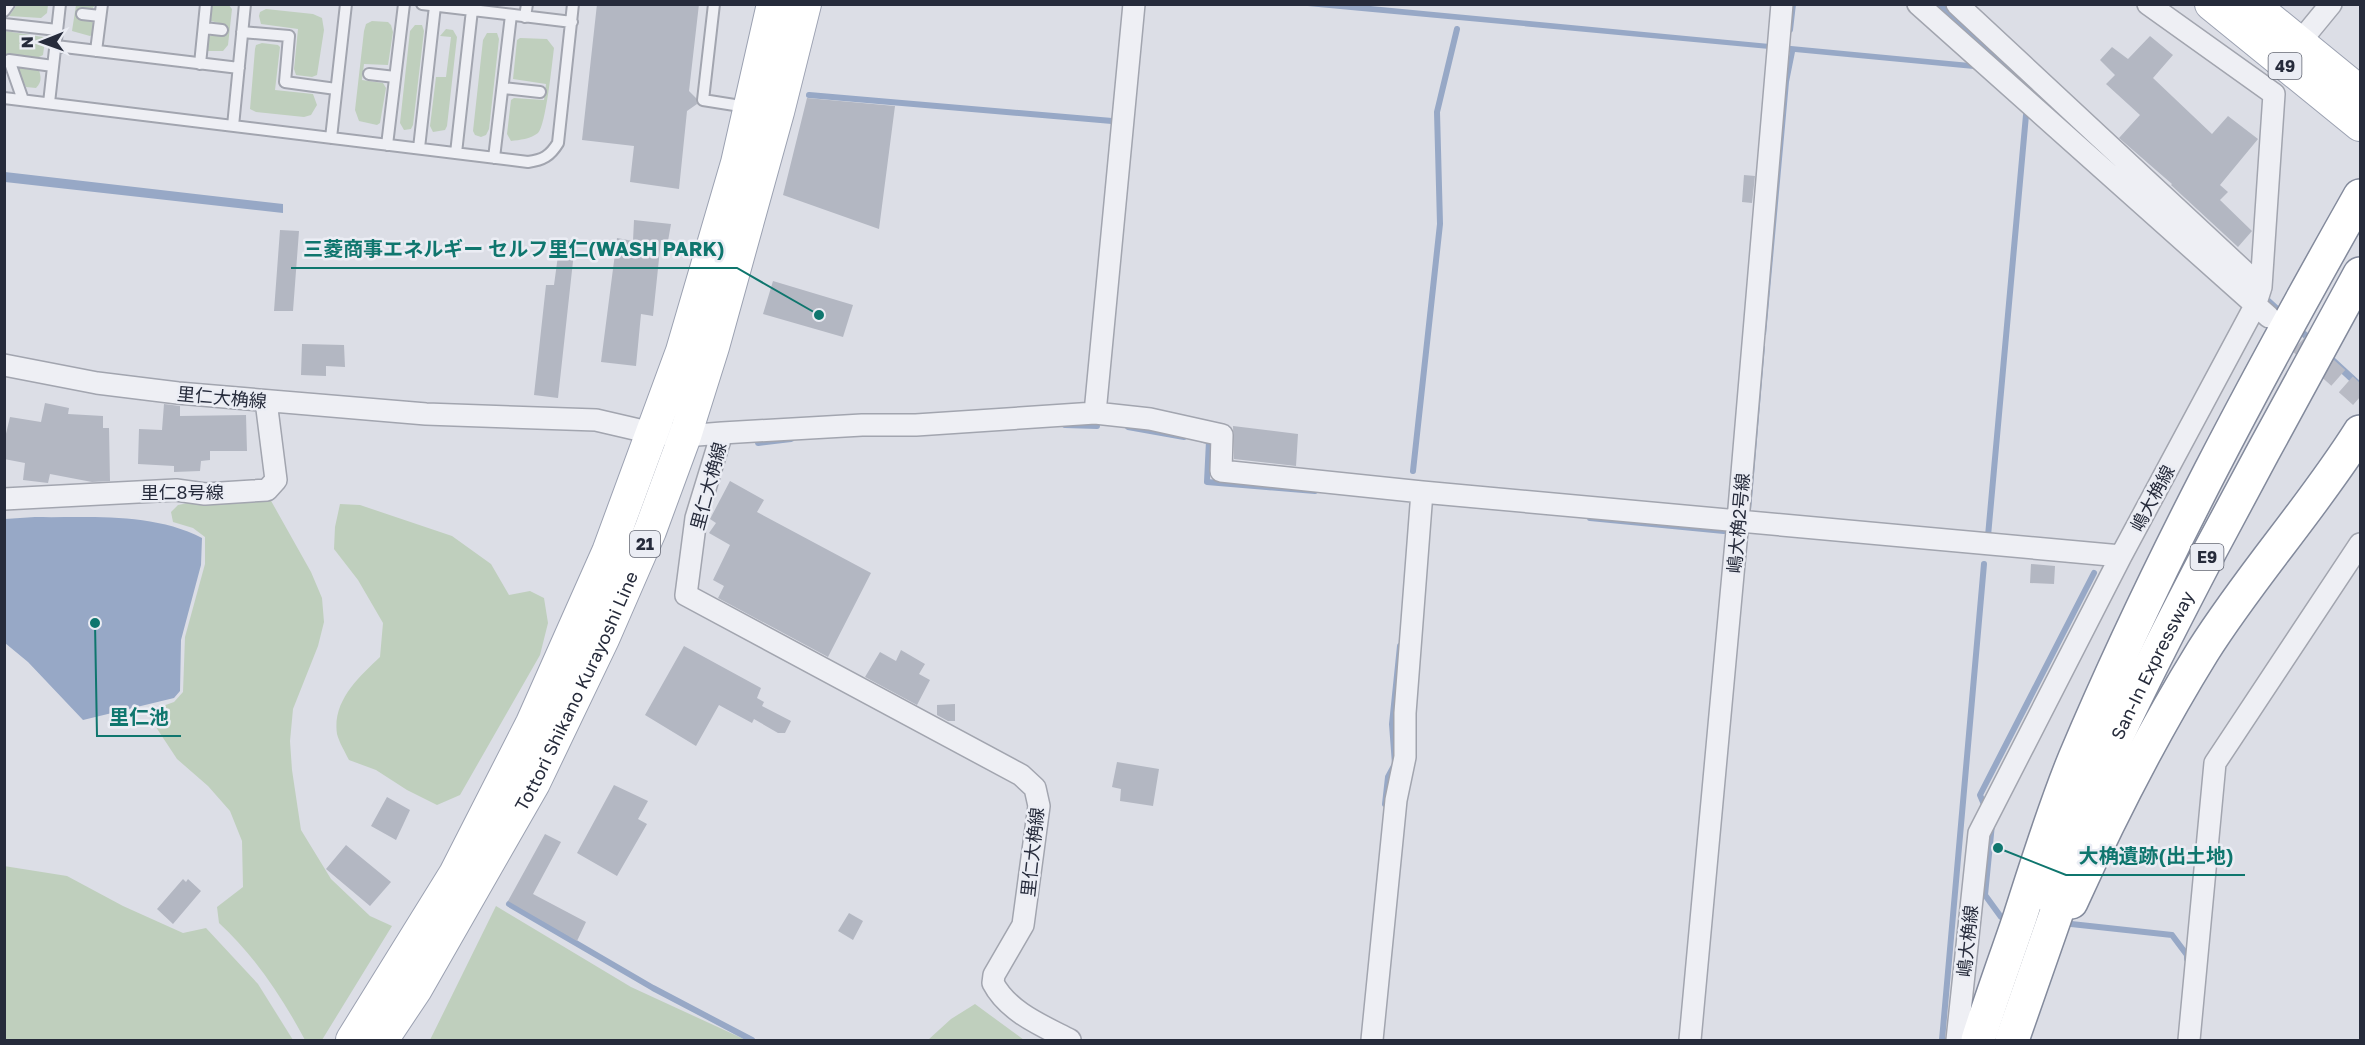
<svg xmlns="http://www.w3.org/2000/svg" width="2365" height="1045" font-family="'Golos Text','Noto Sans JP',sans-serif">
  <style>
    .green { fill: #bfcfbd }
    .water { fill: #97a8c6 }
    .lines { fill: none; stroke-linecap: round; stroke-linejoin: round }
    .stream { stroke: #97a8c6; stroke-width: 6 }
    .building { fill: #b3b7c2 }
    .street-tunnel { stroke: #b8bac4; stroke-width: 21; stroke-dasharray: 21 10; stroke-linecap: butt }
    .lane-casing { stroke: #a2a5af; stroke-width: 14 }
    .street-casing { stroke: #a2a5af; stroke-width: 24 }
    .primary-casing { stroke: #9ba1b1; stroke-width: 34 }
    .highway-casing { stroke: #838a9c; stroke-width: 36 }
    .lane { stroke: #eeeff4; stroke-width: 10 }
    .street { stroke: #eeeff4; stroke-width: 21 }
    .primary { stroke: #fff; stroke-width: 32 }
    .highway { stroke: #fff; stroke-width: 33 }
    .labels { text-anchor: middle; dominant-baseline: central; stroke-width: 5; stroke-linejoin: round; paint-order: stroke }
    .shield { fill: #ebedf4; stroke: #616572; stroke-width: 1.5 }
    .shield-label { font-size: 16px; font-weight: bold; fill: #262b3b }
    .street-label { font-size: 18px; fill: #262b3b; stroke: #ebedf4 }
    .leader { fill: none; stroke: #0f766e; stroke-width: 2 }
    .callout-dot { fill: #0f766e; stroke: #ebedf4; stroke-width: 2 }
    .callout-label { font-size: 20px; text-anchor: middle; font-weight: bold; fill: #0f766e; stroke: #ebedf4; stroke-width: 5; stroke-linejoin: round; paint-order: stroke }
  </style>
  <rect width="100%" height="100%" fill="#dcdee6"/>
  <path class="green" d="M17 5H48L47 13 41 18 9 16Z
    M76 5H95L92 9H80L78 18 93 20 92 35 90 36 72 31Z
    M212 5 228 4 232 9 228 45 223 51H207L209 36H224L226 25 211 21Z
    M266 9 313 14 322 18 324 30 317 75 312 77 296 75 294 69 298 29 261 24 259 16 260 12Z
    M372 21 388 22 391 25 393 32 388 65 364 64 362 80 383 83 386 88 380 123 377 125 359 121 355 110 364 31 366 24Z
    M415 25H422L424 31 413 125 411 129 404 130 400 123 410 31Z
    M446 29 453 30 457 37 447 126 445 130 433 132 430 126 436 77H446L451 37 440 36Z
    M5 31 43 37 45 40 43 55 37 58 5 54Z
    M487 33H497L499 39 489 129 486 135 481 137 475 135 473 131 483 40Z
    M520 38 547 39 554 48C552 63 546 125 538 133 530 139 520 140 511 141L507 134 511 100 514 98 544 100 546 84 513 79 517 40Z
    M262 43 278 45 280 47 275 90 313 94 317 105 311 115 304 117 256 112 250 109 255 49 256 45Z
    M16 67 39 70C41 77 42 82 36 88L26 87Z
    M270 499 311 572 322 598 324 622 318 646 293 709 290 741 292 770 301 830 331 879 370 916 392 926 322 1040H305C282 997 255 956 219 923L217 907 243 887 242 841 230 811 208 786 177 759 146 712 174 702 183 692 185 637 205 564V537L193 528 173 522 171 512 178 505 193 502Z
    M340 504 360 505 452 536 491 564 509 595 530 591 544 598 548 623 540 655 460 795 437 805 407 790 376 770 349 760C345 752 339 742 337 734 332 701 359 677 380 657L383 623 358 580 334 549 335 527Z
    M4 866 67 876 123 906 183 933 206 928 258 984 293 1040H5Z
    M496 906 631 987 746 1040H430Z
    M975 1004 1024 1040H1025H928L951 1019Z"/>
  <path class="water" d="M1297 5H1360L1970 63 1974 69 1795 52 1789 82 1766 335H1762L1785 79 1790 51Z
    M1931 5H1951L2360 381V391L2266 303Z
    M5 172 283 204V213L5 182Z
    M1761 346H1765L1751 510H1747Z
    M35 517C89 518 152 512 202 538L201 565 181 640 180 691 174 698 83 720 28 662 5 643V519Z"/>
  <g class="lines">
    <path class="stream" d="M1790 30 1793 4
      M809 95 1112 121
      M1065 425 1097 426
      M1128 427 1184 437
      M1203 440 1209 441 1207 482 1315 491
      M758 443 791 439
      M1413 471 1440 224 1437 112 1457 29
      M1590 518 1724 531
      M1988 536 2026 115
      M1385 804 1388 777 1395 764 1392 724 1400 646
      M1986 809 1980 795 2094 573
      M1992 824 1985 895 2001 917 2010 918
      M509 904 653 988 752 1040
      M2062 923 2172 935 2187 955V959
      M1942 1040 1984 564"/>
  </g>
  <path class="building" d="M597 4H699L689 91 696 98 697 104 687 111 679 189 630 182 634 146 582 140Z
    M2150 36 2173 55 2153 78 2212 134 2228 116 2258 139 2220 185 2228 192 2220 200 2252 231 2238 247 2171 185 2172 184 2119 138 2140 115 2106 84 2115 75 2100 60 2112 47 2128 59Z
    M807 98 895 106 879 229 783 195Z
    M1744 175 1755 176 1752 203 1742 202Z
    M634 220 671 224 668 241 661 240 653 316 641 314 636 366 601 362 617 238 633 241Z
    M280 230 299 231 293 311H274Z
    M560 241 575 243 558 398 534 395 546 285H554Z
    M773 281 853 305 843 337 763 314Z
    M302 344 344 345 345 367 326 366V376L301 375Z
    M45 403 69 408 68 414 103 416V428H109L110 481 92 482 50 474 48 483 23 480 25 463 4 459V442L10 417 41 422Z
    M164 404 180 406V416L246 415 247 451H210V460L201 461 200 471 174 472V466L138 464 139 429 162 430Z
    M1233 426 1298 434 1296 466 1234 459Z
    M730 481 764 500 757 512 871 573 828 657 718 598 724 586 713 580 730 545 709 533 716 523 710 519Z
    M2031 564 2055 566 2054 584 2030 583Z
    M684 646 761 688 757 698 764 702 762 706 791 721 785 733H778L754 719 752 723 719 705 696 746 645 715Z
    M901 650 925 664 919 674 930 680 917 705 865 677 880 652 896 661Z
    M955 704V721H948L937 715V705Z
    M1117 762 1159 769 1153 806 1120 801 1121 789 1112 787Z
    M614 785 648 801 638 819 647 824 617 876 577 853Z
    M387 797 410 810 396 840 371 826Z
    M545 834 561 842 533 894 586 922 577 941 508 901Z
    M346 845 391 882 370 906 326 869Z
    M183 879 186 882 188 879 201 891 173 924 157 909Z
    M849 913 863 921 853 940 838 931Z"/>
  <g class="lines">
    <path class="street-tunnel" d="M2276 323 2360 397"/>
    <defs>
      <path id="lane" d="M422 4 572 22
        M714 4 703 100 747 107
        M4 11 9 4
        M82 14 100 16
        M525 17 527 4
        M4 24 57 30
        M204 28 222 30
        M242 32 289 36 285 82 336 89
        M56 46 239 68
        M96 51 102 4
        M200 64 206 4
        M369 74 395 77
        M503 88 540 92
        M4 98 528 162C543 160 550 156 558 143L573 4
        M23 100 9 60 53 66
        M49 103 60 4
        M233 126 245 4
        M331 138 346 4
        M387 145 404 4
        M419 148 435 6
        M456 153 472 10
        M494 158 511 15"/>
      <path id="street" d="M1918 4 2269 317
        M1957 4 2261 287
        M2299 43 2331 4
        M4 365 97 383 178 393 426 414 596 420 652 433 685 436 722 433 696 518 686 595 1021 775 1035 788 1039 806 1023 925 994 975 993 983C1008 1012 1043 1026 1070 1040
        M1095 413 1134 4
        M722 433 862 425H916L1095 413 1150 419 1222 435 1221 471 1422 492 2121 556
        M4 499 176 490 205 494 267 490 276 480 266 401
        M1372 1040 1396 800 1405 757V713L1422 492
        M1690 1040 1738 520 1782 4
        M1957 1040 1979 833 2121 556 2255 306 2261 287 2274 94 2148 4
        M2189 1040 2215 763 2360 544"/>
      <g id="primary">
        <path d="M2211 4 2360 125"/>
        <path d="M2252 4 2360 92"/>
        <path d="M352 1040 455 874 532 723 608 552 682 351 737 163 773 4"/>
        <path id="s1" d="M382 1040 416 989 534 783 603 639 650 531 685 436 713 347 778 112 805 4"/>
      </g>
      <g id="highway">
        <path id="s2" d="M2049 895C2094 775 2152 662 2211 549 2260 457 2310 365 2360 274"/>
        <path d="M2071 902C2110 816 2153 732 2203 651 2251 575 2312 508 2360 432"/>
        <path d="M1978 1040C1991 999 2006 958 2020 917 2037 864 2054 809 2075 758 2157 564 2257 378 2360 196"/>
        <path d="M2012 1040 2070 874"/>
      </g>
    </defs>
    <use href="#lane" class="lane-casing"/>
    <use href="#street" class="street-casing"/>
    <use href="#primary" class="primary-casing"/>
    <use href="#highway" class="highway-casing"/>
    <use href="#lane" class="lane"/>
    <use href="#street" class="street"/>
    <use href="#primary" class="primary"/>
    <use href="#highway" class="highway"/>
  </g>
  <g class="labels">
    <g class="shield">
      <rect x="2268.5" y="53" width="33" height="26" rx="4.5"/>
      <rect x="630" y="531" width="30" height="26" rx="4.5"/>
      <rect x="2190.5" y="544" width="33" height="26" rx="4.5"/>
    </g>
    <g class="shield-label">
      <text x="2285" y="66">49</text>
      <text x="645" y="544">21</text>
      <text x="2207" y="557">E9</text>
    </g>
    <g class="street-label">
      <text transform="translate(222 397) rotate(5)">里仁大桷線</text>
      <text transform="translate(708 486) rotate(-75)">里仁大桷線</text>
      <text x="182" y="492">里仁8号線</text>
      <text transform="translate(2152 498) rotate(-62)">嶋大桷線</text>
      <text transform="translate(1738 523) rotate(-85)">嶋大桷2号線</text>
      <text stroke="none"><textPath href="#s2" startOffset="252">San-In Expressway</textPath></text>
      <text stroke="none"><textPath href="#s1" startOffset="400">Tottori Shikano Kurayoshi Line</textPath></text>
      <text transform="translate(1032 852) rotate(-84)">里仁大桷線</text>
      <text transform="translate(1967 941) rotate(-84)">嶋大桷線</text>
    </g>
  </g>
  <path class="leader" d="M819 315L737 268H291M95 623L97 736H181M1998 848L2066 875H2245"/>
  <g class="callout-dot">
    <circle cx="819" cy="315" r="6"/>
    <circle cx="95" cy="623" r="6"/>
    <circle cx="1998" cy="848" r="6"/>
  </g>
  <g class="callout-label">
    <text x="514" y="256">三菱商事エネルギー セルフ里仁(WASH PARK)</text>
    <text x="139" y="724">里仁池</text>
    <text x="2156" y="863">大桷遺跡(出土地)</text>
  </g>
  <rect width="2365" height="1045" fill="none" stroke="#262b3b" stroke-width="12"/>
  <g transform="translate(42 42) rotate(269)" stroke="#ebedf4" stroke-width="4.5" paint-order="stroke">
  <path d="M0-4.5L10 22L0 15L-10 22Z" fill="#262b3b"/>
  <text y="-9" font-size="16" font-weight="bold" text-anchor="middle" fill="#262b3b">N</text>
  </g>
</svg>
